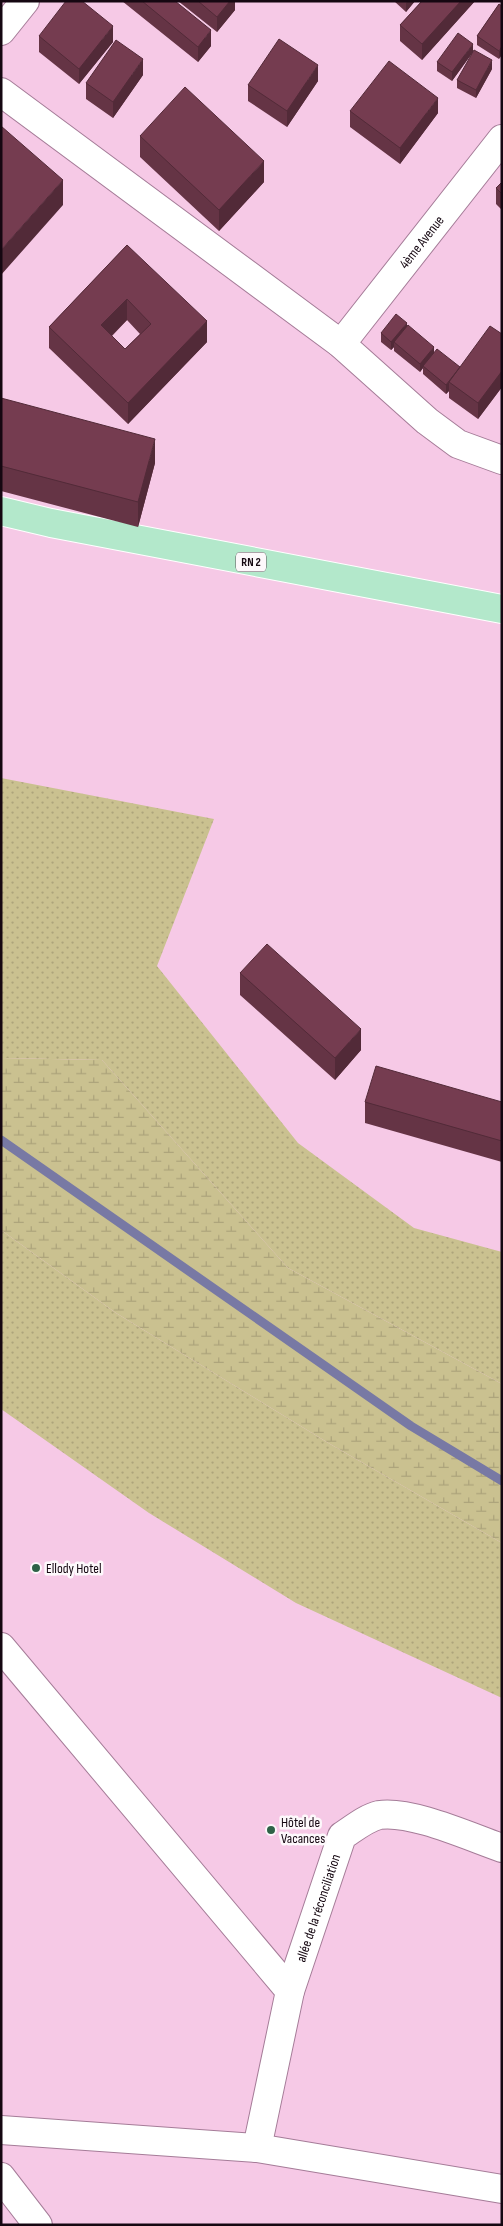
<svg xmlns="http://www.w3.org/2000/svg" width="503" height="2226" font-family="'Sofia Sans Condensed',sans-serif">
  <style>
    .grass { fill: url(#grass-dots) }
    .wetland { fill: url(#wetland-marsh) }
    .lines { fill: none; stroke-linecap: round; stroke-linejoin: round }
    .stream { stroke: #7879a4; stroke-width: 9 }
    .minor-casing { stroke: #a57c98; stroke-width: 30 }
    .primary-casing { stroke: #fff; stroke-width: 30 }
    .minor { stroke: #fff; stroke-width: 28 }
    .primary { stroke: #b3e8cb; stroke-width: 28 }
    .wall { fill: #653445; fill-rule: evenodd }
    .shaded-wall { fill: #522a38 }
    .building { fill: #753c50; stroke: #522a38; fill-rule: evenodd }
    .poi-dot { fill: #2e6247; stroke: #fdf8fb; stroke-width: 2 }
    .labels { text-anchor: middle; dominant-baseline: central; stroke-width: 5; stroke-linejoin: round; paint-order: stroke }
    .shield { fill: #fdf8fb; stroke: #5b4f57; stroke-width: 1 }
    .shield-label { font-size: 12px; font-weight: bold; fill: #150711 }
    .street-label { font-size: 14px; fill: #150711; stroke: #fdf8fb }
    .poi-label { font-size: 14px; fill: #150711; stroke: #fdf8fb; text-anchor: start }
  </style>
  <defs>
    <pattern id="grass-dots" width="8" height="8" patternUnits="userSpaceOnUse" patternTransform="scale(1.25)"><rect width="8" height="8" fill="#cac190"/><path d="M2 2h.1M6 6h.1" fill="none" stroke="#ada47b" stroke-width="1.8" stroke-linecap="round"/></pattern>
    <pattern id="wetland-marsh" width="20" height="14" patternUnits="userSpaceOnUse" patternTransform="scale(1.25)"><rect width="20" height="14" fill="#cac190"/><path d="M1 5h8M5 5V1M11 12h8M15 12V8" fill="none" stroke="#ada47b"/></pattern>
  </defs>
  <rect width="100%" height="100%" fill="#f6c9e6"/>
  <path class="grass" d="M1 778 214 819 157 966 298 1143 414 1228 502 1252V1384L288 1268 102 1060 1 1058Z
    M1 1230 116 1313 330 1444 502 1543V1698L296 1603 149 1513 1 1409Z"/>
  <path class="wetland" d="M1 1058 102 1060 288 1268 502 1384V1543L330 1444 116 1313 1 1230Z"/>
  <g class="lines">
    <path class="stream" d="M1 1140 411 1426 502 1481"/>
    <defs>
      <g id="minor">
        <path d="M1 31 25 1"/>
        <path d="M1 92 341 344 427 421 458 444 502 460"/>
        <path id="s1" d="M341 344 502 139"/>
        <path d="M1 1647 290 1991"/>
        <path d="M1 2130 257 2148 502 2189"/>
        <path id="s2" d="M257 2148 290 1991 342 1836C353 1829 366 1818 379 1815 411 1810 470 1837 502 1848"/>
        <path d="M1 2177 38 2225"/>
      </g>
      <path id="primary" d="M1 511 51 523 502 609"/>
    </defs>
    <use href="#minor" class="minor-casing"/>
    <use href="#primary" class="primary-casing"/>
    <use href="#minor" class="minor"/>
    <use href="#primary" class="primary"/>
  </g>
  <path class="wall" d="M122 1H175L211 46 198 62Z
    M178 1H235V10L217 32Z
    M394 1H415L406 12Z
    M422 1H475L422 60 400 41V25Z
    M499 4V59L477 45V36Z
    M39 36 113 42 79 84 39 52Z
    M473 52 452 81 437 71V62Z
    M492 69 476 98 457 88V80Z
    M143 75 113 118 86 99V83Z
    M318 81 287 127 248 101V85Z
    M350 111 438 113 400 164 350 127Z
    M140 136 264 182 219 231 140 157Z
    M502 182V210L496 204V188Z
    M127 245 207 342 128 424 49 348V327ZM127 320 140 334 125 349 112 336Z
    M407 326 434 353 460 367 502 334V387L478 419 449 398V391L446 394 423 374V368L420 372 394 351V347L391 350 381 342V333Z
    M1 398 155 463 138 527 1 491Z
    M240 973 361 1050 335 1080 240 995Z
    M365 1102H502V1162L365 1123Z"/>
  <path class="shaded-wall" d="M230 1H235V10L217 32V17Z
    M408 1H415L406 12V3Z
    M461 1H475L422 60V44Z
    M113 26V42L79 84V69Z
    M211 30V46L198 62V47Z
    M473 44V52L452 81V72Z
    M502 46V55L499 59V51Z
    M143 59V75L113 118V102Z
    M492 60V69L476 98V90Z
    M318 65V81L287 127V111Z
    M438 98V113L400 164V148Z
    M264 161V182L219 231V210Z
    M63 180V205L1 275V250Z
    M127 299V320L101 346V325Z
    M207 321V342L128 424V403Z
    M407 323V332L394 342V347L391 350V342Z
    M434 347V355L423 366V368L420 372V364Z
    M502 371V387L478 419V403Z
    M449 382V391L446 394V385Z
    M155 439V463L138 527V502Z
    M361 1029V1050L335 1080V1058Z"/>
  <path class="building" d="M66 1H82L113 26 79 69 39 36Z
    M142 1H175L211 30 198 47Z
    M198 1H230L217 17Z
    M422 1H461L422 44 400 25Z
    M499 4 502 6V46L499 51 477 36Z
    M458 33 473 44 452 72 437 62Z
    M279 39 318 65 287 111 248 85Z
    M116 40 143 59 113 102 86 83Z
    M474 50 492 60 476 90 457 80Z
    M389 61 438 98 400 148 350 111Z
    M185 87 264 161 219 210 140 136Z
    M1 126 63 180 1 250Z
    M502 182V194L496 188Z
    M127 245 207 321 128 403 49 327ZM127 299 151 324 125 349 101 325Z
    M396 314 407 323 391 342 381 333Z
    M408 325 434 347 420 364 394 342Z
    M490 326 502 334V371L478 403 449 382Z
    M437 349 460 367 446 385 423 366Z
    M1 398 155 439 138 502 1 466Z
    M267 944 361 1029 335 1058 240 973Z
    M376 1066 502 1102V1141L365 1102Z"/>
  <g class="poi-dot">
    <circle cx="36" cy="1568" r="5"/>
    <circle cx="271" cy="1830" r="5"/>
  </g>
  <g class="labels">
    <rect class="shield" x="236" y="552.5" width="30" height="19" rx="4"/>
    <g class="shield-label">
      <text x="251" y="562">RN 2</text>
    </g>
    <g class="street-label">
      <text stroke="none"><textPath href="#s1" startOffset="130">4ème Avenue</textPath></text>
      <text stroke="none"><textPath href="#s2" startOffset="248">allée de la réconciliation</textPath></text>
    </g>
    <g class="poi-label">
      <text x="46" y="1568">Ellody Hotel</text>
      <text x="281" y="1822">Hôtel de<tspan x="281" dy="16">Vacances</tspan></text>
    </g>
  </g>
  <rect width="503" height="2226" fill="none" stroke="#150711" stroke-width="5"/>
</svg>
